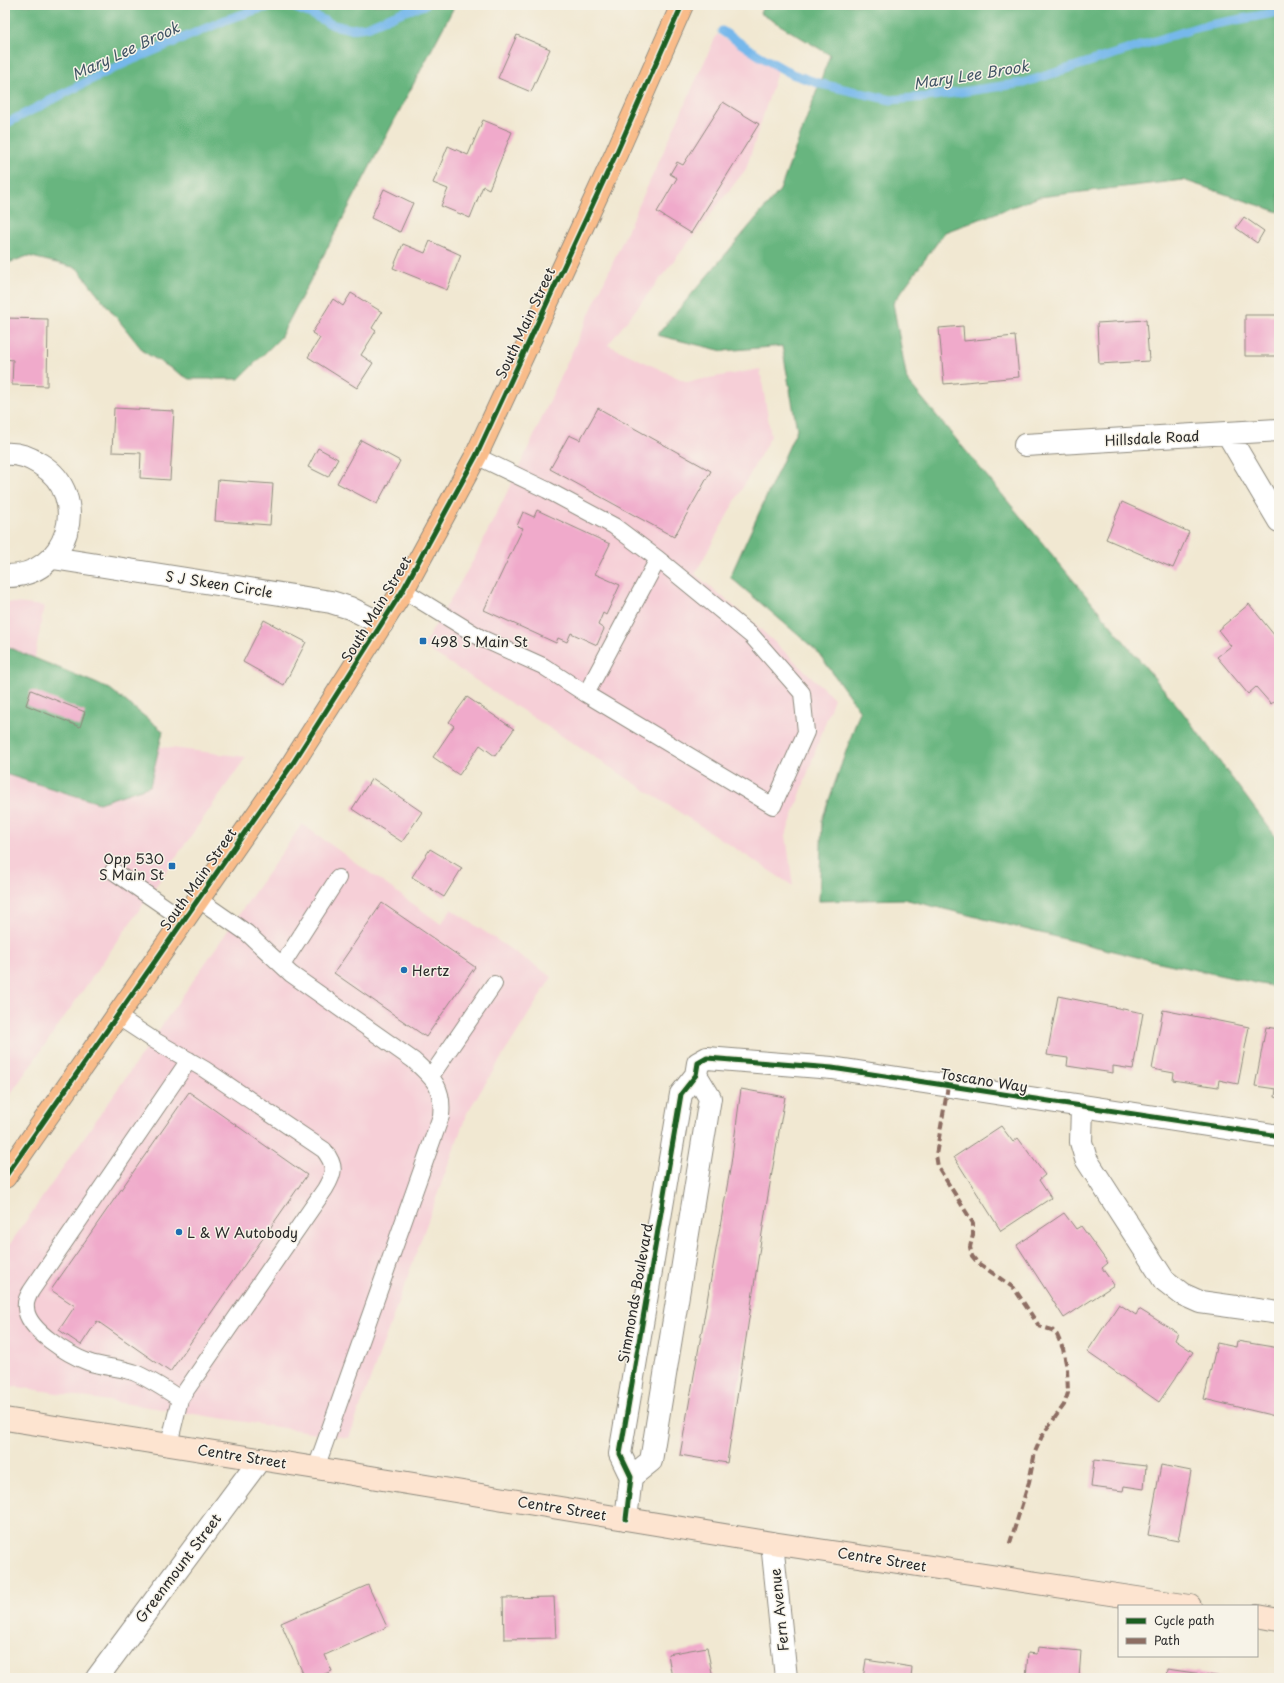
<svg xmlns="http://www.w3.org/2000/svg" width="1284" height="1683" font-family="'Playpen Sans',sans-serif">
  <style>
    .built { fill: #f6cfd7 }
    .forest { fill: #67b57f; stroke: #497055 }
    .lines { fill: none; stroke-linecap: round; stroke-linejoin: round }
    .stream { stroke: #76b8eb; stroke-width: 9 }
    .building { fill: #f0aacb }
    .service-casing { stroke: #8e8a7e; stroke-width: 18 }
    .minor-casing { stroke: #8e8a7e; stroke-width: 24 }
    .secondary-casing { stroke: #8e8a7e; stroke-width: 24 }
    .primary-casing { stroke: #8e8a7e; stroke-width: 24 }
    .service { stroke: #fff; stroke-width: 16 }
    .minor { stroke: #fff; stroke-width: 22 }
    .secondary { stroke: #fde4d0; stroke-width: 22 }
    .primary { stroke: #f9bc8a; stroke-width: 22 }
    .quiet { stroke: #8d6e63; stroke-width: 4; stroke-dasharray: 8 4; stroke-linecap: butt }
    .cycleway-casing { stroke: #f7f3e8; stroke-width: 8 }
    .cycleway { stroke: #1b5e20; stroke-width: 5 }
    .poi-dot { fill: #1f6fb2; stroke: #f7f3e8; stroke-width: 1.5 }
    .labels { text-anchor: middle; dominant-baseline: central; stroke-width: 3; stroke-linejoin: round; paint-order: stroke }
    .street-label { font-size: 14px; fill: #2b2b2b; stroke: #f7f3e8 }
    .poi-label { font-size: 14px; fill: #2b2b2b; stroke: #f7f3e8; text-anchor: start }
    .water-label { font-size: 15px; font-style: italic; fill: #425565; stroke: #f7f3e8 }
  </style>
  <rect width="100%" height="100%" fill="#f7f3e8"/>
  <filter id="ink" filterUnits="userSpaceOnUse"><feTurbulence type="fractalNoise" baseFrequency=".025" numOctaves="2"/><feDisplacementMap in="SourceGraphic" scale="8" xChannelSelector="R" yChannelSelector="G"/><feConvolveMatrix kernelMatrix="1 2 1 2 8 2 1 2 1" color-interpolation-filters="sRGB"/></filter>
  <filter id="wash" filterUnits="userSpaceOnUse"><feTurbulence type="fractalNoise" baseFrequency=".012" numOctaves="4" result="noise"/><feDisplacementMap in="SourceGraphic" scale="16" xChannelSelector="R" yChannelSelector="G"/><feGaussianBlur stdDeviation="0.9" result="paint"/><feColorMatrix in="noise" values="0 0 0 0 0 0 0 0 0 0 0 0 0 0 0 0 0 1.4 0 .05"/><feComposite in="paint" operator="in"/></filter>
  <g filter="url(#wash)">
    <rect width="100%" height="100%" fill="#f1e8d2"/>
    <path class="built" d="M717 34 765 63 778 69 746 169 608 345 687 382 760 369 771 436 695 574 755 624 834 698 786 835 793 886 423 646 474 559 519 468Z
      M5 602 44 606 22 730 246 757 5 1102Z
      M302 824 441 924 451 909 552 977 467 1113 349 1438 5 1385V1251Z"/>
    <path class="forest" d="M5 5H455L280 338 239 379H189L144 352 77 268 28 256 5 264Z
      M764 5H1279V212L1183 180 1039 197 945 232 893 303 907 380 1181 710 1279 841V988L1141 958 904 899 819 901 822 820 860 711 817 651 730 577 797 429 782 346 723 351 657 335 780 190 830 55 760 13Z
      M5 646 110 689 163 731 150 786 99 803 5 774Z"/>
    <g class="lines">
      <path class="stream" d="M288 5 311 14 333 25 351 29 367 27 400 13 425 5
        M722 31 760 56 792 74 821 84 891 100 926 97 1023 83 1199 27 1279 12
        M5 124 100 75 134 59 228 19 262 8 284 5"/>
    </g>
    <g id="blocks">
      <path class="building" d="M517 35 550 49 531 92 498 78Z
        M723 102 759 124 691 233 657 212 677 178 670 174 677 162 683 165Z
        M483 120 512 132 489 189 483 186 470 218 441 206 448 189 433 183 448 146 468 155Z
        M384 189 413 203 400 232 371 218Z
        M1244 217 1264 231 1257 243 1236 228Z
        M430 241 461 255 447 290 393 268 403 244 425 253Z
        M351 293 382 312 372 328 376 331 361 355 373 363 357 388 308 357 320 338 312 333 333 299 343 306Z
        M1245 315H1279V356H1245Z
        M5 318 48 319 47 386 12 385 13 360 5 359Z
        M1146 320 1149 361 1099 364 1097 323Z
        M963 326 964 341 1015 336 1019 377 944 384 939 328Z
        M114 408 174 411 170 480 140 478 141 453 112 452Z
        M598 408 711 471 674 537 550 469 569 435 580 440Z
        M361 440 400 461 377 504 337 483Z
        M318 448 338 459 328 477 308 467Z
        M218 480 273 484 270 525 215 521Z
        M1122 502 1189 532 1173 568 1106 539Z
        M537 510 610 544 595 574 620 585 606 615 603 613 598 625 604 629 597 645 571 633 567 642 558 638 556 643 484 610 523 528 517 526 523 512 534 517Z
        M1249 604 1279 641V698L1271 704 1256 687 1248 694 1217 657 1231 646 1218 630Z
        M264 620 306 642 284 685 243 662Z
        M31 690 85 712 80 727 26 705Z
        M467 697 514 729 495 756 480 745 459 775 433 757 454 726 449 722Z
        M372 778 422 812 402 842 352 809Z
        M430 849 462 868 444 897 412 877Z
        M382 903 475 967 426 1037 334 973Z
        M1058 996 1143 1013 1133 1069 1113 1066V1073L1067 1066 1068 1058 1047 1055Z
        M1163 1010 1249 1027 1238 1084 1219 1080 1218 1087 1173 1080 1174 1073 1152 1069Z
        M1266 1027 1279 1029V1098L1275 1097 1276 1089 1255 1086Z
        M741 1089 785 1097 766 1207 727 1463 680 1455 731 1164Z
        M189 1092 307 1175 170 1372 97 1321 81 1345 59 1330 75 1306 51 1290Z
        M1001 1126 1013 1142 1018 1138 1045 1175 1039 1180 1051 1198 1001 1231 954 1157Z
        M1064 1213 1076 1229 1081 1226 1108 1263 1102 1268 1114 1285 1064 1318 1017 1245Z
        M1119 1304 1136 1315 1139 1309 1178 1333 1175 1340 1193 1352 1159 1402 1087 1352Z
        M1237 1341 1279 1348V1417L1204 1399 1217 1343 1236 1347Z
        M1094 1460 1146 1466 1144 1489 1124 1486 1123 1491 1091 1487Z
        M1161 1465 1191 1471 1178 1541 1148 1535Z
        M368 1585 387 1627 325 1655 332 1671 315 1678H305L281 1623Z
        M554 1597 556 1638 504 1639 503 1598Z
        M707 1647 713 1678H672L668 1654Z
        M1038 1647 1081 1651 1079 1678H1026L1028 1653 1037 1654Z
        M866 1660 912 1667 911 1678H863Z
        M1167 1669 1222 1677V1678H1166Z"/>
    </g>
  </g>
  <g filter="url(#ink)">
    <use href="#blocks" fill-opacity="0" stroke="#8e8a7e" stroke-width="1"/>
    <g class="lines">
      <defs>
        <path id="service" d="M403 590 481 638 543 666 586 694 658 559 614 526 547 490 476 456
          M586 694 773 806 806 732 802 693 752 636 658 559
          M113 871 184 920
          M198 899 247 933 291 974 413 1060C433 1078 444 1087 441 1116L316 1468
          M282 965 338 878
          M117 1016 152 1039 204 1069 324 1150C336 1166 335 1172 325 1189L180 1399 169 1444
          M431 1076 494 984
          M180 1399C165 1389 150 1379 133 1372 118 1367 102 1367 88 1362 69 1355 27 1330 26 1308 25 1301 28 1296 31 1291L189 1060"/>
        <path id="minor" d="M1227 433 1279 521
          M1025 445 1279 430
          M5 454C17 453 29 457 40 464 93 496 68 578 5 576
          M53 558 331 602 350 608 382 624
          M1082 1106 1081 1142 1086 1159 1164 1280 1182 1294 1200 1302 1279 1313
          M631 1477 651 1461 710 1098 696 1075
          M626 1519 631 1477 620 1454 681 1094 696 1075 698 1063 707 1058 832 1068 1279 1136
          M772 1543 786 1678
          M97 1678 260 1459"/>
        <path id="secondary" d="M5 1419 316 1468 772 1543 1190 1606
          M1257 1616 1279 1620"/>
        <path id="primary" d="M5 1177 293 763 403 590 476 456 616 154 682 5"/>
      </defs>
      <use href="#service" class="service-casing"/>
      <use href="#minor" class="minor-casing"/>
      <use href="#secondary" class="secondary-casing"/>
      <use href="#primary" class="primary-casing"/>
      <use href="#service" class="service"/>
      <use href="#minor" class="minor"/>
      <use href="#secondary" class="secondary"/>
      <use href="#primary" class="primary"/>
      <path class="quiet" d="M948 1086 936 1155 938 1167 973 1223V1235L970 1247 972 1256 978 1263 1014 1288 1039 1326 1052 1330 1057 1335 1063 1349 1067 1368 1068 1393 1064 1405 1042 1436 1035 1452 1029 1482 1009 1546"/>
      <defs>
        <path id="cycleway" d="M5 1177 293 763 403 590 476 456 616 154 682 5
          M626 1519 631 1477 620 1454 681 1094 696 1075 698 1063 707 1058 832 1068 1279 1136"/>
      </defs>
      <use href="#cycleway" class="cycleway-casing"/>
      <use href="#cycleway" class="cycleway"/>
    </g>
  </g>
  <g class="poi-dot">
    <rect x="419" y="637" width="8" height="8" rx="2"/>
    <rect x="168" y="862" width="8" height="8" rx="2"/>
    <circle cx="404" cy="970" r="4"/>
    <circle cx="179" cy="1232" r="4"/>
  </g>
  <g class="labels">
    <g class="street-label">
      <text transform="translate(525 323) rotate(-65)">South Main Street</text>
      <text transform="translate(1152 438) rotate(-3)">Hillsdale Road</text>
      <text transform="translate(219 584) rotate(9)">S J Skeen Circle</text>
      <text transform="translate(376 609) rotate(-59)">South Main Street</text>
      <text transform="translate(198 879) rotate(-55)">South Main Street</text>
      <text transform="translate(984 1080) rotate(9)">Toscano Way</text>
      <text transform="translate(635 1293) rotate(-80)">Simmonds Boulevard</text>
      <text transform="translate(242 1456) rotate(9)">Centre Street</text>
      <text transform="translate(562 1508) rotate(9)">Centre Street</text>
      <text transform="translate(882 1559) rotate(9)">Centre Street</text>
      <text transform="translate(178 1568) rotate(-53)">Greenmount Street</text>
      <text transform="translate(779 1610) rotate(-96)">Fern Avenue</text>
    </g>
    <g class="poi-label">
      <text x="431" y="641">498 S Main St</text>
      <text x="164" y="858" text-anchor="end">Opp 530<tspan x="164" dy="16">S Main St</tspan></text>
      <text x="412" y="970">Hertz</text>
      <text x="187" y="1232">L &amp; W Autobody</text>
    </g>
    <g class="water-label">
      <text transform="translate(125 50) rotate(-25)">Mary Lee Brook</text>
      <text transform="translate(971 74) rotate(-9)">Mary Lee Brook</text>
    </g>
  </g>
  <rect width="1284" height="1683" fill="none" stroke="#f7f3e8" stroke-width="20"/>
  <rect x="1118" y="1605" width="140" height="52" fill="#f7f3e8" stroke="#a5a39c"/>
  <rect x="1126" y="1618" width="20" height="6" fill="#1b5e20" stroke="#a5a39c"/>
  <text x="1154" y="1625" font-size="12" fill="#2b2b2b">Cycle path</text>
  <rect x="1126" y="1638" width="20" height="6" fill="#8d6e63" stroke="#a5a39c"/>
  <text x="1154" y="1645" font-size="12" fill="#2b2b2b">Path</text>
</svg>
